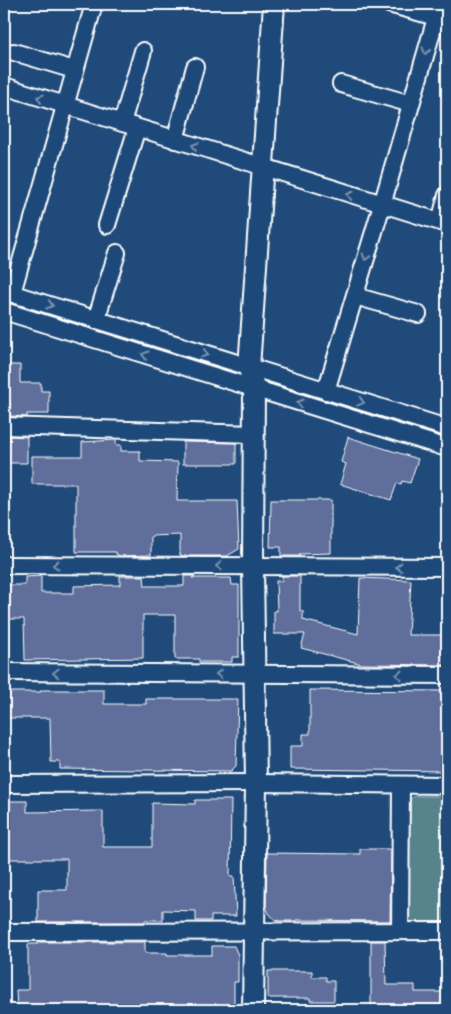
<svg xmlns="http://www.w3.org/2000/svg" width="451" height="1014" font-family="Mali,sans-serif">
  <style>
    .green { fill: #56838c; stroke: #aac1c6 }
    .building { fill: #606e9b; stroke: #fff }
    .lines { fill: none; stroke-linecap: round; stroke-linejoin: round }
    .minor-casing { stroke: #fff; stroke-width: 20 }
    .tertiary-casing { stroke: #fff; stroke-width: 24 }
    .minor { stroke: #1f4a7a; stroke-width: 16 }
    .tertiary { stroke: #1f4a7a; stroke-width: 20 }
    .oneway { stroke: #7992af }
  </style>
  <rect width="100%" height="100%" fill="#1f4a7a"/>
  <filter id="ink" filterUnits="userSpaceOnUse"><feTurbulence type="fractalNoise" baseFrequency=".02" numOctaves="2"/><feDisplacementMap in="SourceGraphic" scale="10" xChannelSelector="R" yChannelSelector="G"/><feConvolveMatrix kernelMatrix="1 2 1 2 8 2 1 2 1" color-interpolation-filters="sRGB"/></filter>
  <g filter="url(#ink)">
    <path class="green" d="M414 796H447V925H411L406 921 407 803Z"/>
    <path class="building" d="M5 365H20V383H41V391H49V414H27V417L10 416V402H5Z
      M10 436 27 437V463H6V440H10Z
      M348 437 418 459 410 483 402 481 401 484 397 483 391 500 340 484 346 464 341 462Z
      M116 440V445H121V451H140V461L178 462 177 501H237L239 549 227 556H184L180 555V535L151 536V555L120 556 116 554V552H76V484H32V456H82V442Z
      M183 442 236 443V464H183Z
      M271 500H331V553L300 554V556H281V547H270Z
      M41 576V593H74V586L120 585V576H144L145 586H184V576H195L192 578H231L232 585H239V657H232V662H199V659H175V615H143V658L25 660 24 619H4V585H25V577Z
      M282 576H300V611H303V620L358 634 360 578 411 580 408 635H447V665L362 664 301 648 305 634H274V611H277L276 581H282Z
      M41 690H104V704H146V699H238L236 766 231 771 60 769V762H51L50 718H4V692H41Z
      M310 690 447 691V771L290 769V746H303V734H310Z
      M195 800H231L230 876H234L236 916H211V921H196V911L163 910V920H145V922H38V890H67V859H4V801H27V812L103 811V847H152V803L195 804Z
      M360 849H391L390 921 296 920V921H282L275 920 268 912 266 906 267 853 360 854Z
      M371 941H385L386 985H415V992H447V1010H371Z
      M38 942H145V953H167V955H212V946H234L238 955V982H234V1010L17 1009 16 990H28V944H38Z
      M268 971H312V977H326V981H334V1001H310V998H268Z"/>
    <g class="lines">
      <defs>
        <path id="minor" d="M389 4 447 20
          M14 52 74 70
          M341 84 411 104
          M4 86 447 224
          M122 123 143 51
          M175 140 195 67
          M440 222 447 195
          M107 225 137 128
          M4 291 447 428
          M12 293 94 4
          M355 296 418 314
          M4 311 447 448
          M96 320 117 253
          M326 391 382 205 440 4
          M4 426 253 434
          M4 565 447 567
          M4 672 447 675
          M4 784 256 783 447 785
          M400 931 401 785
          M4 932 447 931"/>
        <path id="tertiary" d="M253 1010 256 783 253 566 254 388 249 368 274 4"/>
      </defs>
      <use href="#minor" class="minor-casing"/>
      <use href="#tertiary" class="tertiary-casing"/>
      <use href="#minor" class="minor"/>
      <use href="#tertiary" class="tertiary"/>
    </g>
    <defs><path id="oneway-chevron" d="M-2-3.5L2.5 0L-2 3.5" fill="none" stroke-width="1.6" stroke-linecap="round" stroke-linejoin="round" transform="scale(1.25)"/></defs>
    <g class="oneway">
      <use href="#oneway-chevron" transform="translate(426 51) rotate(106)"/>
      <use href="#oneway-chevron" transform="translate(40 98) rotate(-162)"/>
      <use href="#oneway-chevron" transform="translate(195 146) rotate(-162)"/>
      <use href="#oneway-chevron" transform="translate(350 195) rotate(-163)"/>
      <use href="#oneway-chevron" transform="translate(366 257) rotate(107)"/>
      <use href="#oneway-chevron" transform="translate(50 305) rotate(17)"/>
      <use href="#oneway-chevron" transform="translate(205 354) rotate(18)"/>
      <use href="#oneway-chevron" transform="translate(145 355) rotate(-163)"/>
      <use href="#oneway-chevron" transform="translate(361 402) rotate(17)"/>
      <use href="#oneway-chevron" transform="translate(300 403) rotate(-163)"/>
      <use href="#oneway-chevron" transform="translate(56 565) rotate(-180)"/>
      <use href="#oneway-chevron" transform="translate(219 566) rotate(-180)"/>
      <use href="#oneway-chevron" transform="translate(399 567) rotate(-180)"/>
      <use href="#oneway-chevron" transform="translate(56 673) rotate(-179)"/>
      <use href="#oneway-chevron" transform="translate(219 674) rotate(-179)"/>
      <use href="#oneway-chevron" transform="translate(399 675) rotate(-180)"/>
    </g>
  </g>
  <rect width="451" height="1014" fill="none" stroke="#1f4a7a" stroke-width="20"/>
  <rect x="10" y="10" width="431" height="994" fill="none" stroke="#fff" stroke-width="2" filter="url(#ink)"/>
</svg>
